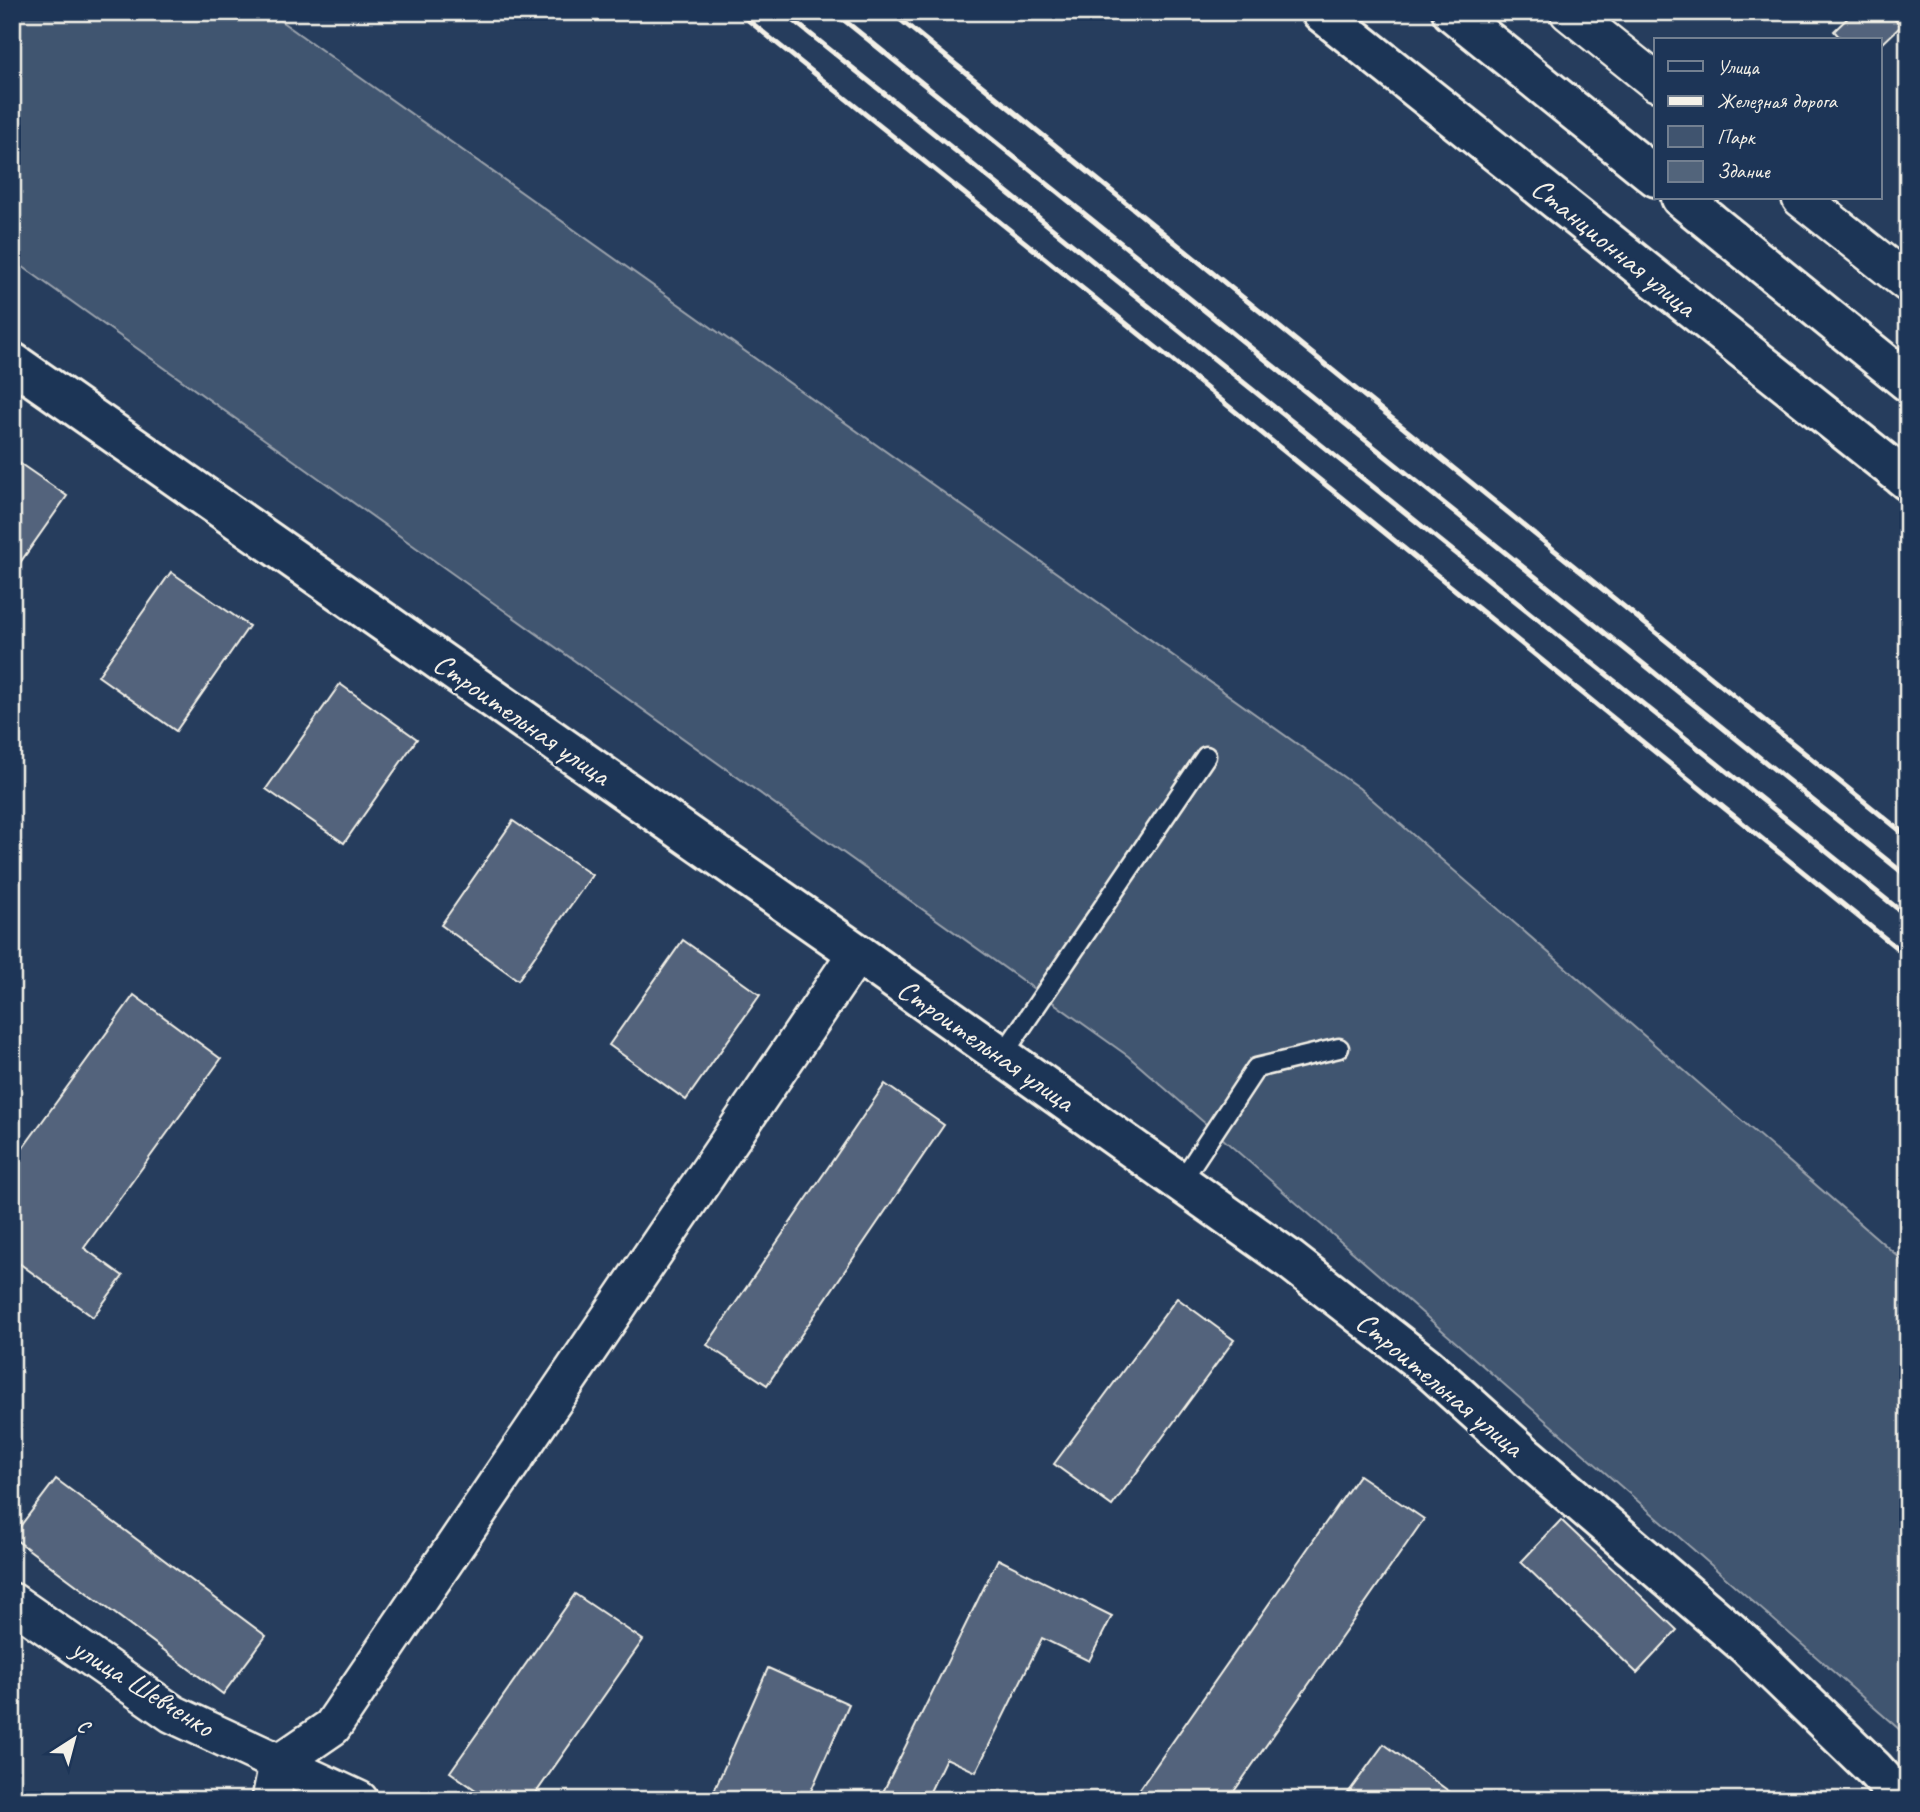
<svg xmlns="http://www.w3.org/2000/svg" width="1920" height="1812" font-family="Caveat,sans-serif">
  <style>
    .green { fill: #40546f; stroke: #9aa2ac; stroke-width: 2 }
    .building { fill: #52647b; stroke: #f4f1e8; stroke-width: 2 }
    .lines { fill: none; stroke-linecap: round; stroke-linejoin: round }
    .service-casing { stroke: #f4f1e8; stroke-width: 23 }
    .minor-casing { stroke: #f4f1e8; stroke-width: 42 }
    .primary-casing { stroke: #f4f1e8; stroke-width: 44 }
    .service { stroke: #1d3557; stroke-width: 18 }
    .minor { stroke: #1d3557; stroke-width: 37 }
    .primary { stroke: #1d3557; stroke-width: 38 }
    .rail { stroke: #f4f1e8; stroke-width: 5 }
    .labels { text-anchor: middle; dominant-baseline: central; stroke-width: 5; stroke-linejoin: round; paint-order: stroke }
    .street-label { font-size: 30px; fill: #f4f1e8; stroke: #1d3557 }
  </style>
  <rect width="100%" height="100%" fill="#263d5d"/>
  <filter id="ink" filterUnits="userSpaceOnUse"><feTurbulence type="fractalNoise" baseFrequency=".0143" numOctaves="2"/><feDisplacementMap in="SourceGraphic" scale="14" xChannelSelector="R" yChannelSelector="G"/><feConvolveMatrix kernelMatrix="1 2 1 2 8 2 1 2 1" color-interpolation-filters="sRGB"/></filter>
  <g filter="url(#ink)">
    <path class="green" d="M12 12H268L1359 788 1908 1265V1737L1128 1056 12 259Z"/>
    <path class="building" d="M1854 12H1888L1901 26 1880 46V40H1842L1834 31Z
      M12 458 67 496 12 574Z
      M171 572 249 626 176 731 98 676Z
      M340 684 417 739 344 843 266 789Z
      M513 821 592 875 518 980 441 925Z
      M683 940 760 995 686 1100 609 1045Z
      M134 995 221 1059 84 1248 123 1276 93 1317 12 1258V1163Z
      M885 1084 944 1125 767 1385 707 1345Z
      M1177 1298 1234 1340 1112 1506 1054 1464Z
      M1359 1475 1424 1519 1228 1800H1132Z
      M56 1479 266 1636 223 1694 12 1537Z
      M1561 1520 1677 1630 1637 1673 1521 1562Z
      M998 1559 1112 1616 1089 1661 1042 1638 976 1772 946 1758 926 1800H879Z
      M575 1594 643 1640 531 1800H490L450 1772Z
      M768 1668 849 1704 807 1800H710Z
      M1384 1744 1461 1800H1343Z"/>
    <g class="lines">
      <defs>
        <path id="service" d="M1002 1056 1206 756
          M1180 1183 1256 1068 1339 1048"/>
        <path id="minor" d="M1569 12 1656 82
          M1801 198 1908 283
          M12 1602 173 1714 359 1800
          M271 1800 278 1764 332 1727 857 953"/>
        <path id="primary" d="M1321 12 1908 481
          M1452 12 1656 177
          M1681 198 1908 382
          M12 362 857 953 1290 1260 1427 1367 1527 1457 1746 1645 1874 1769 1902 1800"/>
      </defs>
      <use href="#service" class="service-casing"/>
      <use href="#minor" class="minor-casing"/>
      <use href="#primary" class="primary-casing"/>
      <use href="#service" class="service"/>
      <use href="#minor" class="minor"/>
      <use href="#primary" class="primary"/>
      <path class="rail" d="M738 12 1163 353 1908 957
        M783 12 1908 917
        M834 12 1908 877
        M891 12 1908 837"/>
    </g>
  </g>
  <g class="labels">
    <g class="street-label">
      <text transform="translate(1614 247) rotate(39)">Станционная улица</text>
      <text transform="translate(522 719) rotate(35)">Строительная улица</text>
      <text transform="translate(986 1045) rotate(35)">Строительная улица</text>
      <text transform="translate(1440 1384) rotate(40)">Строительная улица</text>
      <text transform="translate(143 1687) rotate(32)">улица Шевченко</text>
    </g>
  </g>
  <rect width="1920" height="1812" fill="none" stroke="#1d3557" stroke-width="42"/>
  <rect x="21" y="21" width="1878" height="1770" fill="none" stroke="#f4f1e8" stroke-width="2.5" filter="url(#ink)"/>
  <rect x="1654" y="38" width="228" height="161" fill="#1d3557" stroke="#738091" stroke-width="2"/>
  <rect x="1668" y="61" width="35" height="10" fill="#1d3557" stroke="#738091" stroke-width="2"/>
  <text x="1717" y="74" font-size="21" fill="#f4f1e8">Улица</text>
  <rect x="1668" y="96" width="35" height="10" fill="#f4f1e8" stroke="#738091" stroke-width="2"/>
  <text x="1717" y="108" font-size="21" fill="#f4f1e8">Железная дорога</text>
  <rect x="1668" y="126" width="35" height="21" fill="#40546f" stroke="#738091" stroke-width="2"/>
  <text x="1717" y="144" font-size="21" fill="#f4f1e8">Парк</text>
  <rect x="1668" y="161" width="35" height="21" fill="#52647b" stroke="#738091" stroke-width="2"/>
  <text x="1717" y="178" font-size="21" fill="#f4f1e8">Здание</text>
  <g transform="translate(74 1739) rotate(36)" stroke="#1d3557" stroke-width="5" paint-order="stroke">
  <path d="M0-5L12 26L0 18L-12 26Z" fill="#f4f1e8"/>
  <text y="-10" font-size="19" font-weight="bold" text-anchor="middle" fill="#f4f1e8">С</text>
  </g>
</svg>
